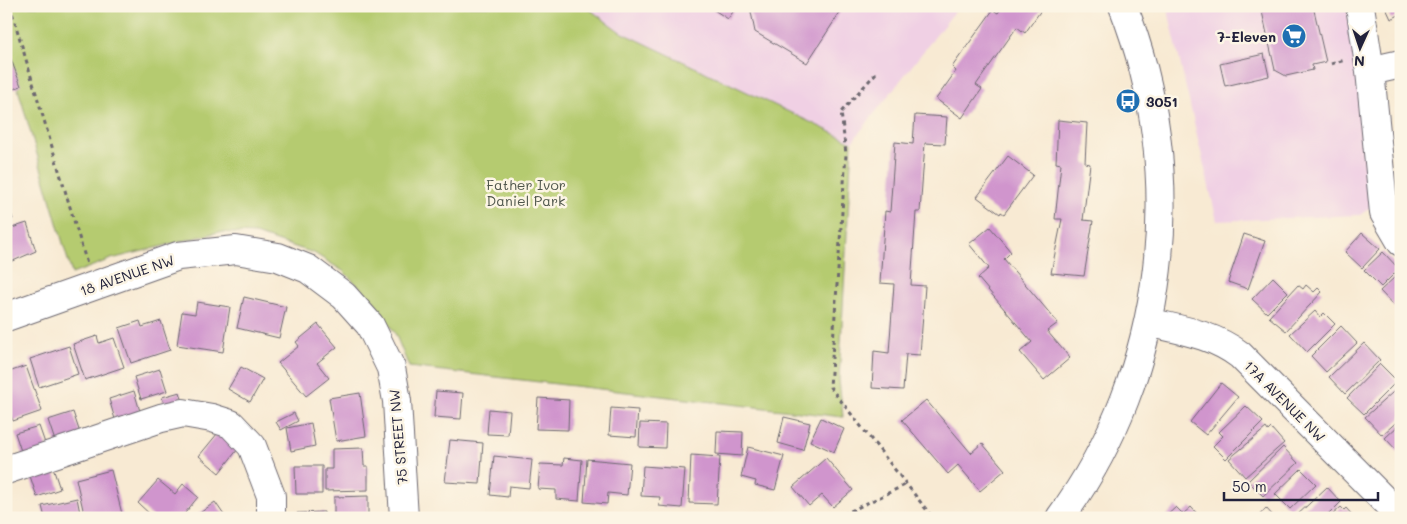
<svg xmlns="http://www.w3.org/2000/svg" width="1407" height="524" font-family="Mali,sans-serif">
  <style>
    .built { fill: #f0d0e4 }
    .green { fill: #b5cb6f; stroke: #6c7655 }
    .building { fill: #d095cd }
    .lines { fill: none; stroke-linecap: round; stroke-linejoin: round }
    .minor-casing { stroke: #6d6870; stroke-width: 30 }
    .path { stroke: #6d6870; stroke-width: 3; stroke-dasharray: 4 4; stroke-linecap: butt }
    .minor { stroke: #fff; stroke-width: 28 }
    .labels { text-anchor: middle; dominant-baseline: central; stroke-width: 5; stroke-linejoin: round; paint-order: stroke }
    .poi-label { font-size: 14px; font-weight: bold; fill: #22223b; stroke: #fcf5e5; text-anchor: end }
    .park-label { font-size: 14px; fill: #4e554b; stroke: #fcf5e5 }
    .street-label { font-size: 14px; fill: #22223b; stroke: #fcf5e5 }
  </style>
  <rect width="100%" height="100%" fill="#fcf5e5"/>
  <filter id="ink" filterUnits="userSpaceOnUse"><feTurbulence type="fractalNoise" baseFrequency=".02" numOctaves="2"/><feDisplacementMap in="SourceGraphic" scale="10" xChannelSelector="R" yChannelSelector="G"/><feConvolveMatrix kernelMatrix="1 2 1 2 8 2 1 2 1" color-interpolation-filters="sRGB"/></filter>
  <filter id="wash" filterUnits="userSpaceOnUse"><feTurbulence type="fractalNoise" baseFrequency=".0096" numOctaves="4" result="noise"/><feDisplacementMap in="SourceGraphic" scale="20" xChannelSelector="R" yChannelSelector="G"/><feGaussianBlur stdDeviation="1.12" result="paint"/><feColorMatrix in="noise" values="0 0 0 0 0 0 0 0 0 0 0 0 0 0 0 0 0 1.4 0 .05"/><feComposite in="paint" operator="in"/></filter>
  <g filter="url(#wash)">
    <rect width="100%" height="100%" fill="#f8ead3"/>
    <path class="built" d="M585 6H959L852 142 619 31Z
      M1167 6H1347L1375 204 1360 215 1217 221Z"/>
    <path class="green" d="M6 6H585L619 31 852 142 839 380 843 417 409 367 395 333 373 300 343 271 314 253 255 234 219 232 111 259 72 274 6 48Z"/>
    <g id="blocks">
      <path class="building" d="M708 6H737L728 19Z
        M755 6H844L807 63 755 32 751 12Z
        M1003 6H1044L1025 33 1017 27 976 85 982 89 962 118 936 99 956 71 952 67 993 10 998 13Z
        M1274 6 1275 9 1287 6H1313L1326 62 1312 65 1313 70 1286 76 1275 70 1261 7Z
        M1385 6H1401V14L1391 19Z
        M1264 54 1269 76 1225 86 1220 64Z
        M11 59 21 86 6 92V61Z
        M915 115 947 117 945 144 925 143 920 212H916L911 285 925 286 920 355 906 354 903 390 872 388 874 351 889 353 894 284 880 283 885 211 890 212 895 142 913 144Z
        M1058 120 1087 123 1085 163 1090 164 1083 220 1093 221 1084 276 1051 273 1062 219H1055L1061 164 1056 163Z
        M1008 156 1033 175 1004 214 1001 212 1000 214 977 197Z
        M9 207 13 219 6 221V208Z
        M27 223 36 251 6 264V230Z
        M990 227 1011 252 1004 259 1058 323 1047 331 1070 358 1044 380 1020 352 1032 342 978 278 989 268 969 244Z
        M1362 233 1380 249 1362 268 1345 252Z
        M1244 234 1265 241 1248 289 1228 282Z
        M1383 252 1399 269 1381 287 1364 270Z
        M1397 275 1401 280V304L1396 308 1380 291Z
        M1273 277 1288 292 1267 313 1252 299Z
        M1298 285 1303 289 1306 285 1314 292 1318 288 1322 292 1286 331 1269 317Z
        M244 297 286 307 279 338 237 328Z
        M197 302 230 307 223 352 177 345 182 312 195 314Z
        M1315 311 1320 317 1324 313 1335 324 1307 352 1290 334Z
        M140 321 142 327 161 321 170 350 131 363 119 328Z
        M318 324 337 347 317 363 329 378 306 396 278 363 299 346 296 342Z
        M1341 326 1357 343 1326 372 1311 356Z
        M97 336 99 343 114 338 124 367 85 380 73 344Z
        M1364 343 1380 360 1345 394 1329 377Z
        M69 346 78 374 39 387 30 359Z
        M1380 364 1397 381 1364 414 1347 398Z
        M26 366 42 411 13 421 6 403V373Z
        M241 367 263 379 250 402 228 389Z
        M160 369 167 391 141 399 134 377Z
        M1221 383 1238 397 1206 435 1190 422Z
        M1401 385V418L1382 435 1365 417Z
        M134 391 142 418 117 426 109 399Z
        M436 391 463 393 461 419 434 417Z
        M180 392 183 402 165 407 162 397Z
        M360 393 366 436 336 441 329 398Z
        M538 398 569 400 568 430 536 429Z
        M926 400 971 453 982 443 1005 470 980 491 958 465 948 474 902 420Z
        M1246 406 1263 422 1226 459 1213 446 1223 436 1219 432Z
        M611 408 638 410 636 437 609 435Z
        M489 409 510 411 508 435 487 434Z
        M73 412 82 439 57 447 48 420Z
        M294 413 298 421 281 430 276 422Z
        M784 417 810 423 803 450 778 443Z
        M821 418 844 429 834 452 810 441Z
        M311 423 315 446 291 451 287 428Z
        M640 423 666 424 665 448 639 447Z
        M1401 423V455L1385 438Z
        M39 426 47 449 23 457 15 433Z
        M222 428 242 444 219 473 199 456Z
        M1266 428 1268 431 1271 428 1284 443 1245 477 1229 459Z
        M717 431 743 432 742 456 716 454Z
        M450 440 483 443 480 484 445 482Z
        M748 447 784 456 775 490 755 485 756 481 741 477Z
        M1283 447 1298 463 1263 496 1248 481Z
        M363 448 364 466H368V490L325 491V469H332V449Z
        M691 455 720 457 717 504 689 503Z
        M494 456 532 460 529 488 509 486 508 497 490 495Z
        M564 458 582 460 579 501 556 499V490L538 489 540 464 563 465Z
        M826 458 853 490 833 507 822 495 809 506 793 487Z
        M587 459 630 463 627 495 608 493 607 504 584 502Z
        M295 466H322V494H296Z
        M643 466 685 469 682 508 659 506 660 497 641 496Z
        M53 468 60 489 37 497 30 476Z
        M1301 469 1316 484 1290 509 1275 494Z
        M111 470 123 518H85L76 479Z
        M158 480 175 494 183 484 198 497 181 518H154L138 503Z
        M1327 487 1341 502 1325 518H1294Z
        M368 496V518H334V497Z
        M77 498 81 518H45L42 506Z
        M215 502 226 518H193Z
        M1176 507 1183 514 1191 507 1201 518H1164Z
        M1341 507 1344 510 1346 508 1355 518H1329Z
        M1266 508 1275 518H1257Z
        M324 512V518H298L297 513Z"/>
    </g>
  </g>
  <g filter="url(#ink)">
    <use href="#blocks" fill-opacity="0" stroke="#6d6870" stroke-width="1"/>
    <g class="lines">
      <defs>
        <path id="minor" d="M1360 6 1370 71
          M1401 64 1370 71 1384 213 1401 242
          M6 317 178 256 236 250 278 257 308 269 344 296 370 325 391 368 397 401 404 518
          M1148 322C1181 330 1212 334 1240 355L1401 517
          M6 470 161 418 183 413 212 418 231 424 252 446 271 496V518
          M1060 518C1168 371 1189 174 1123 6"/>
      </defs>
      <use href="#minor" class="minor-casing"/>
      <path class="path" d="M10 6 87 264
        M1331 64 1345 60
        M876 73 841 112 846 154 830 387 933 518
        M836 518 905 485"/>
      <use href="#minor" class="minor"/>
    </g>
  </g>
  <defs>
    <symbol id="supermarket-disc" viewBox="-11 -11 22 22"><circle r="9.5" fill="#1f6fb2" stroke="#fcf5e5"/><path d="M-6-5.5h2.5l.6 2H6L4.5 2H-2.5L-4.4-4H-6ZM-1.5 3.2a1.3 1.3 0 1 0 .1 0ZM3 3.2a1.3 1.3 0 1 0 .1 0Z" fill="#fff"/></symbol>
    <symbol id="bus-disc" viewBox="-11 -11 22 22"><circle r="9.5" fill="#1f6fb2" stroke="#fcf5e5"/><path d="M-5-6H5V4H4V6H2V4H-2V6H-4V4H-5ZM-3.5-4V0h7V-4ZM-3.5 1.2v1.5H-2V1.2ZM2 1.2v1.5H3.5V1.2Z" fill="#fff"/></symbol>
  </defs>
  <g fill-rule="evenodd">
    <use href="#supermarket-disc" x="1280" y="22" width="28" height="28"/>
    <use href="#bus-disc" x="1114" y="87" width="28" height="28"/>
  </g>
  <g class="labels">
    <g class="poi-label">
      <text x="1276" y="36">7-Eleven</text>
      <text x="1146" y="101" text-anchor="start">3051</text>
    </g>
    <g class="park-label">
      <text x="526" y="184">Father Ivor<tspan x="526" dy="16">Daniel Park</tspan></text>
    </g>
    <g class="street-label">
      <text transform="translate(127 275) rotate(-19)">18 AVENUE NW</text>
      <text transform="translate(1285 401) rotate(45)">17A AVENUE NW</text>
      <text transform="translate(398 437) rotate(-95)">75 STREET NW</text>
    </g>
  </g>
  <rect width="1407" height="524" fill="none" stroke="#fcf5e5" stroke-width="25"/>
  <g transform="translate(1360 48) rotate(183)" stroke="#fcf5e5" stroke-width="4" paint-order="stroke">
  <path d="M0-4L9 19L0 12L-9 19Z" fill="#22223b"/>
  <text y="-8" font-size="14" font-weight="bold" text-anchor="middle" fill="#22223b">N</text>
  </g>
  <path d="M1224 492v8h154v-8" fill="none" stroke="#22223b" stroke-width="2.5"/>
  <text x="1232" y="492" font-size="15" fill="#22223b" stroke="#fcf5e5" stroke-width="4" paint-order="stroke">50 m</text>
</svg>
